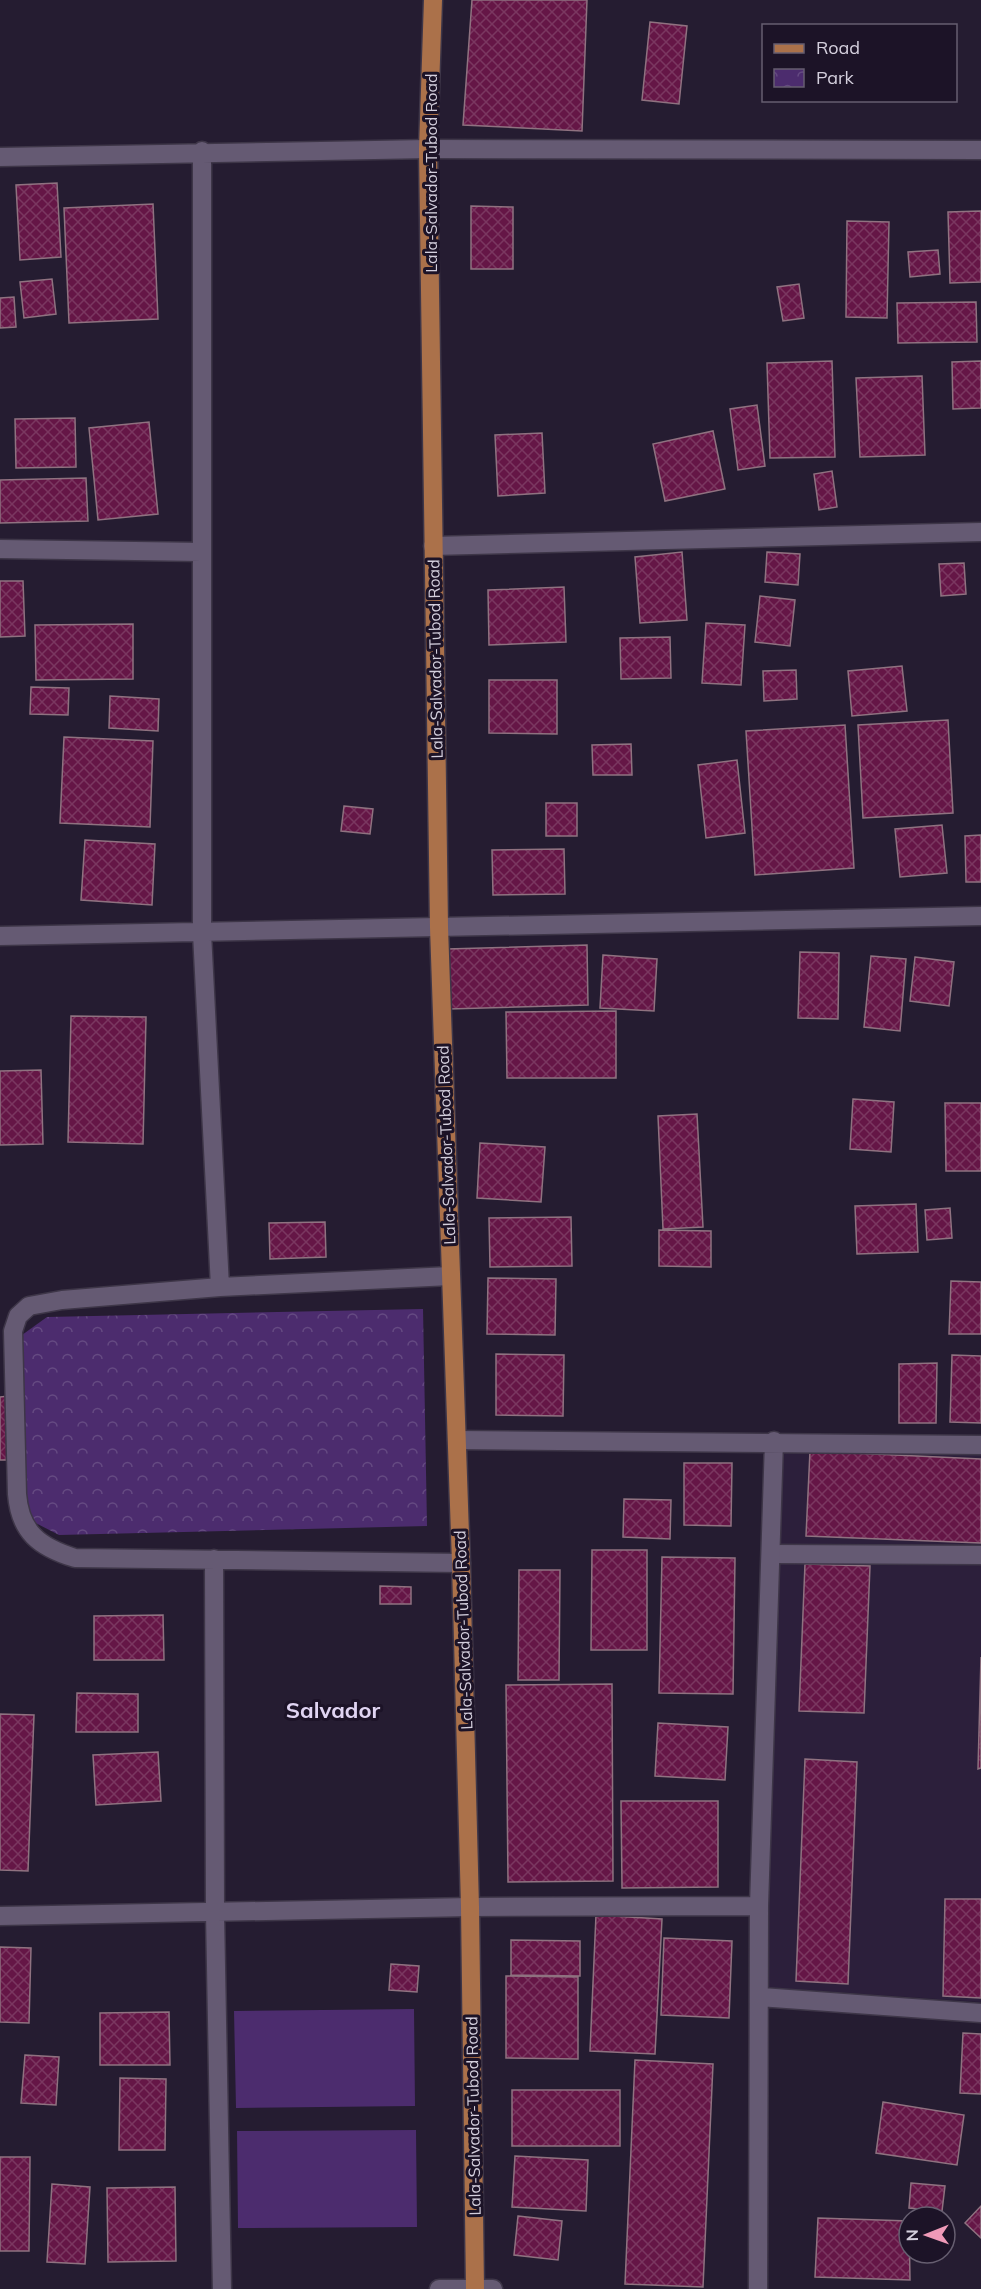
<svg xmlns="http://www.w3.org/2000/svg" width="981" height="2289" font-family="Mulish,sans-serif">
  <style>
    .built { fill: #2c1f3b }
    .green { fill: #4c2c6e }
    .park { fill: url(#park-crowns) }
    .building { fill: url(#building-cross-hatch); stroke: #8f7280; stroke-width: 1.5 }
    .lines { fill: none; stroke-linecap: round; stroke-linejoin: round }
    .lane-casing { stroke: #3e3648; stroke-width: 21 }
    .street-casing { stroke: #3e3648; stroke-width: 21 }
    .primary-casing { stroke: #3e3648; stroke-width: 21 }
    .lane { stroke: #655a73; stroke-width: 18 }
    .street { stroke: #655a73; stroke-width: 18 }
    .primary { stroke: #ab714a; stroke-width: 18 }
    .labels { text-anchor: middle; dominant-baseline: central; stroke-width: 6; stroke-linejoin: round; paint-order: stroke }
    .street-label { font-size: 16px; fill: #d4cfdd; stroke: #1c1327 }
    .district-label { font-size: 22px; font-weight: bold; fill: #e0d4f2; stroke: #1c1327 }
  </style>
  <defs>
    <pattern id="park-crowns" width="20" height="18" patternUnits="userSpaceOnUse" patternTransform="scale(1.5)"><rect width="20" height="18" fill="#4c2c6e"/><path d="M2 6a3 3 0 1 1 6 0M12 15a3 3 0 1 1 6 0" fill="none" stroke="#654a82"/></pattern>
    <pattern id="building-cross-hatch" width="8" height="8" patternUnits="userSpaceOnUse" patternTransform="scale(1.5)"><rect width="8" height="8" fill="#651646"/><path d="M0 0l8 8M0 8l8-8" fill="none" stroke="#7a3760"/></pattern>
  </defs>
  <rect width="100%" height="100%" fill="#251c31"/>
  <path class="built" d="M777 1448 981 1455V2002L762 1987Z"/>
  <path class="green" d="M414 2009 415 2106 236 2108 234 2011Z
    M416 2130 417 2227 238 2228 237 2131Z"/>
  <path class="park" d="M423 1309 427 1526 59 1535 26 1518 22 1335 47 1317Z"/>
  <path class="building" d="M472 0H587L582 131 463 125Z
    M650 22 687 26 679 104 642 100Z
    M57 183 61 257 20 260 16 185Z
    M153 204 158 319 69 323 64 208Z
    M471 206 513 207V269H471Z
    M981 211V282L950 283 948 212Z
    M847 221 889 222 887 318 846 317Z
    M938 250 940 274 910 277 908 252Z
    M52 279 56 314 24 318 20 282Z
    M799 284 804 318 783 321 777 287Z
    M14 297 16 327 0 328V298Z
    M976 302 977 342 898 343 897 303Z
    M832 361 835 457 770 458 767 363Z
    M981 361V408L953 409 952 362Z
    M922 376 925 455 860 457 856 378Z
    M757 405 765 466 738 470 730 409Z
    M75 418 76 467 16 468 15 419Z
    M149 422 158 514 98 520 89 428Z
    M713 431 725 489 665 501 653 444Z
    M542 433 545 493 498 496 495 435Z
    M832 471 837 507 819 510 814 474Z
    M86 478 88 521 0 523V480Z
    M682 552 687 620 640 623 635 557Z
    M767 552 800 554 798 585 765 582Z
    M964 563 966 594 941 596 939 564Z
    M0 581H23L25 636 0 637Z
    M564 587 566 642 489 645 488 590Z
    M760 596 795 600 790 646 755 642Z
    M706 623 745 625 741 685 702 683Z
    M133 624V679L36 680 35 625Z
    M670 637 671 678 621 679 620 638Z
    M902 666 907 711 852 716 848 671Z
    M796 670 797 699 764 701 763 671Z
    M489 680H557V734L489 733Z
    M31 687 69 688 68 715 30 714Z
    M110 696 159 699 158 731 109 728Z
    M948 720 953 813 863 818 858 725Z
    M845 725 854 868 755 875 746 731Z
    M64 737 153 741 150 827 60 823Z
    M631 744 632 775H593L592 745Z
    M737 760 745 833 706 838 698 765Z
    M546 803H577V836H546Z
    M344 806 373 809 370 834 341 831Z
    M942 825 947 873 900 877 895 829Z
    M981 835V882H966L965 836Z
    M85 840 155 844 152 905 81 900Z
    M564 849 565 894 493 895 492 850Z
    M587 945 588 1005 449 1009 447 949Z
    M800 952 839 953 838 1019 798 1018Z
    M603 955 657 959 654 1011 600 1008Z
    M871 956 906 959 900 1031 864 1027Z
    M915 957 954 962 949 1006 910 1001Z
    M616 1011V1078H507L506 1012Z
    M71 1016 146 1017 143 1144 68 1142Z
    M41 1070 43 1144 0 1145V1071Z
    M853 1099 894 1102 891 1152 850 1149Z
    M945 1103H981V1171H946Z
    M697 1114 703 1227 663 1229 658 1116Z
    M480 1143 545 1147 541 1202 477 1198Z
    M916 1204 918 1252 857 1254 855 1206Z
    M950 1208 952 1238 927 1240 925 1210Z
    M571 1217 572 1266 490 1267 489 1218Z
    M325 1222 326 1257 270 1259 269 1223Z
    M659 1230 711 1231V1267L659 1266Z
    M488 1278 556 1279 555 1335 487 1334Z
    M951 1281 981 1282V1334H949Z
    M496 1354 564 1355 563 1416 496 1415Z
    M952 1355 981 1356V1423L950 1422Z
    M937 1363 936 1423H899V1364Z
    M8 1396 9 1460H0V1397Z
    M810 1451 981 1459V1543L806 1536Z
    M684 1463H732L731 1526 684 1525Z
    M624 1499 671 1500 670 1539 623 1537Z
    M592 1550H647V1650H591Z
    M662 1557 735 1558 733 1694 659 1693Z
    M805 1564 870 1566 864 1713 799 1711Z
    M519 1570H560L559 1680H518Z
    M380 1586 411 1587V1604H380Z
    M163 1615 164 1660H94V1616Z
    M981 1657V1768L978 1769Z
    M612 1684 613 1881 508 1882 506 1685Z
    M77 1693 138 1694V1732H76Z
    M0 1714 34 1715 28 1871 0 1870Z
    M658 1723 728 1727 725 1780 655 1776Z
    M158 1752 161 1801 96 1805 93 1755Z
    M805 1759 857 1762 848 1984 796 1981Z
    M621 1801H718V1887L622 1888Z
    M945 1899H981V1998L943 1996Z
    M596 1915 662 1919 655 2054 590 2051Z
    M664 1938 732 1941 729 2018 661 2015Z
    M511 1940 580 1941V1976L511 1975Z
    M0 1947 31 1948 29 2023 0 2022Z
    M391 1964 419 1966 417 1992 389 1990Z
    M506 1976 578 1977V2059L506 2058Z
    M169 2012 170 2065H100V2013Z
    M963 2033 981 2034V2094L960 2093Z
    M25 2055 59 2057 56 2105 21 2103Z
    M635 2060 713 2064 703 2287 625 2284Z
    M120 2078 166 2079 165 2150H119Z
    M512 2090H620V2146H512Z
    M883 2102 964 2115 957 2165 876 2153Z
    M515 2156 588 2160 586 2211 512 2207Z
    M0 2157H30L29 2251H0Z
    M911 2183 945 2186 942 2211 909 2208Z
    M52 2184 90 2187 85 2264 47 2262Z
    M175 2187 176 2261 108 2262 107 2188Z
    M981 2206V2238L965 2223Z
    M518 2216 562 2221 558 2260 514 2255Z
    M818 2218 909 2221 910 2280 815 2277Z"/>
  <g class="lines">
    <defs>
      <path id="lane" d="M772 1554 981 1555"/>
      <path id="street" d="M202 151V933L220 1287
        M0 157 428 149 981 150
        M433 546 981 532
        M0 549 202 552
        M0 936 981 916
        M450 1276 220 1287 62 1300 29 1306 18 1316 13 1331 17 1494C20 1532 39 1547 75 1558L461 1563
        M457 1440 981 1445
        M214 1559 215 1913 222 2289
        M0 1916 470 1907 759 1906
        M760 1997 981 2013
        M439 2289H493
        M758 2289 759 1906 774 1441"/>
      <path id="primary" d="M433 0 428 149 439 927 461 1563 470 1907 475 2289"/>
    </defs>
    <use href="#lane" class="lane-casing"/>
    <use href="#street" class="street-casing"/>
    <use href="#primary" class="primary-casing"/>
    <use href="#lane" class="lane"/>
    <use href="#street" class="street"/>
    <use href="#primary" class="primary"/>
  </g>
  <g class="labels">
    <g class="street-label">
      <text transform="translate(431 173) rotate(-90)">Lala-Salvador-Tubod Road</text>
      <text transform="translate(435 659) rotate(-91)">Lala-Salvador-Tubod Road</text>
      <text transform="translate(446 1145) rotate(-92)">Lala-Salvador-Tubod Road</text>
      <text transform="translate(463 1630) rotate(-92)">Lala-Salvador-Tubod Road</text>
      <text transform="translate(473 2116) rotate(-91)">Lala-Salvador-Tubod Road</text>
    </g>
    <g class="district-label">
      <text x="333" y="1710">Salvador</text>
    </g>
  </g>
  <rect x="762" y="24" width="195" height="78" fill="#1c1327" stroke="#665e70" stroke-width="1.5"/>
  <rect x="774" y="44" width="30" height="9" fill="#ab714a" stroke="#665e70" stroke-width="1.5"/>
  <text x="816" y="54" font-size="18" fill="#d4cfdd">Road</text>
  <rect x="774" y="69" width="30" height="18" fill="url(#park-crowns)" stroke="#665e70" stroke-width="1.5"/>
  <text x="816" y="84" font-size="18" fill="#d4cfdd">Park</text>
  <g transform="translate(927 2235) rotate(269)"><circle r="28" fill="#1c1327" stroke="#665e70" stroke-width="1.5"/>
  <path d="M0-4.5L10 22L0 15L-10 22Z" fill="#ef9ab8"/>
  <text y="-9" font-size="16" font-weight="bold" text-anchor="middle" fill="#d4cfdd">N</text>
  </g>
</svg>
